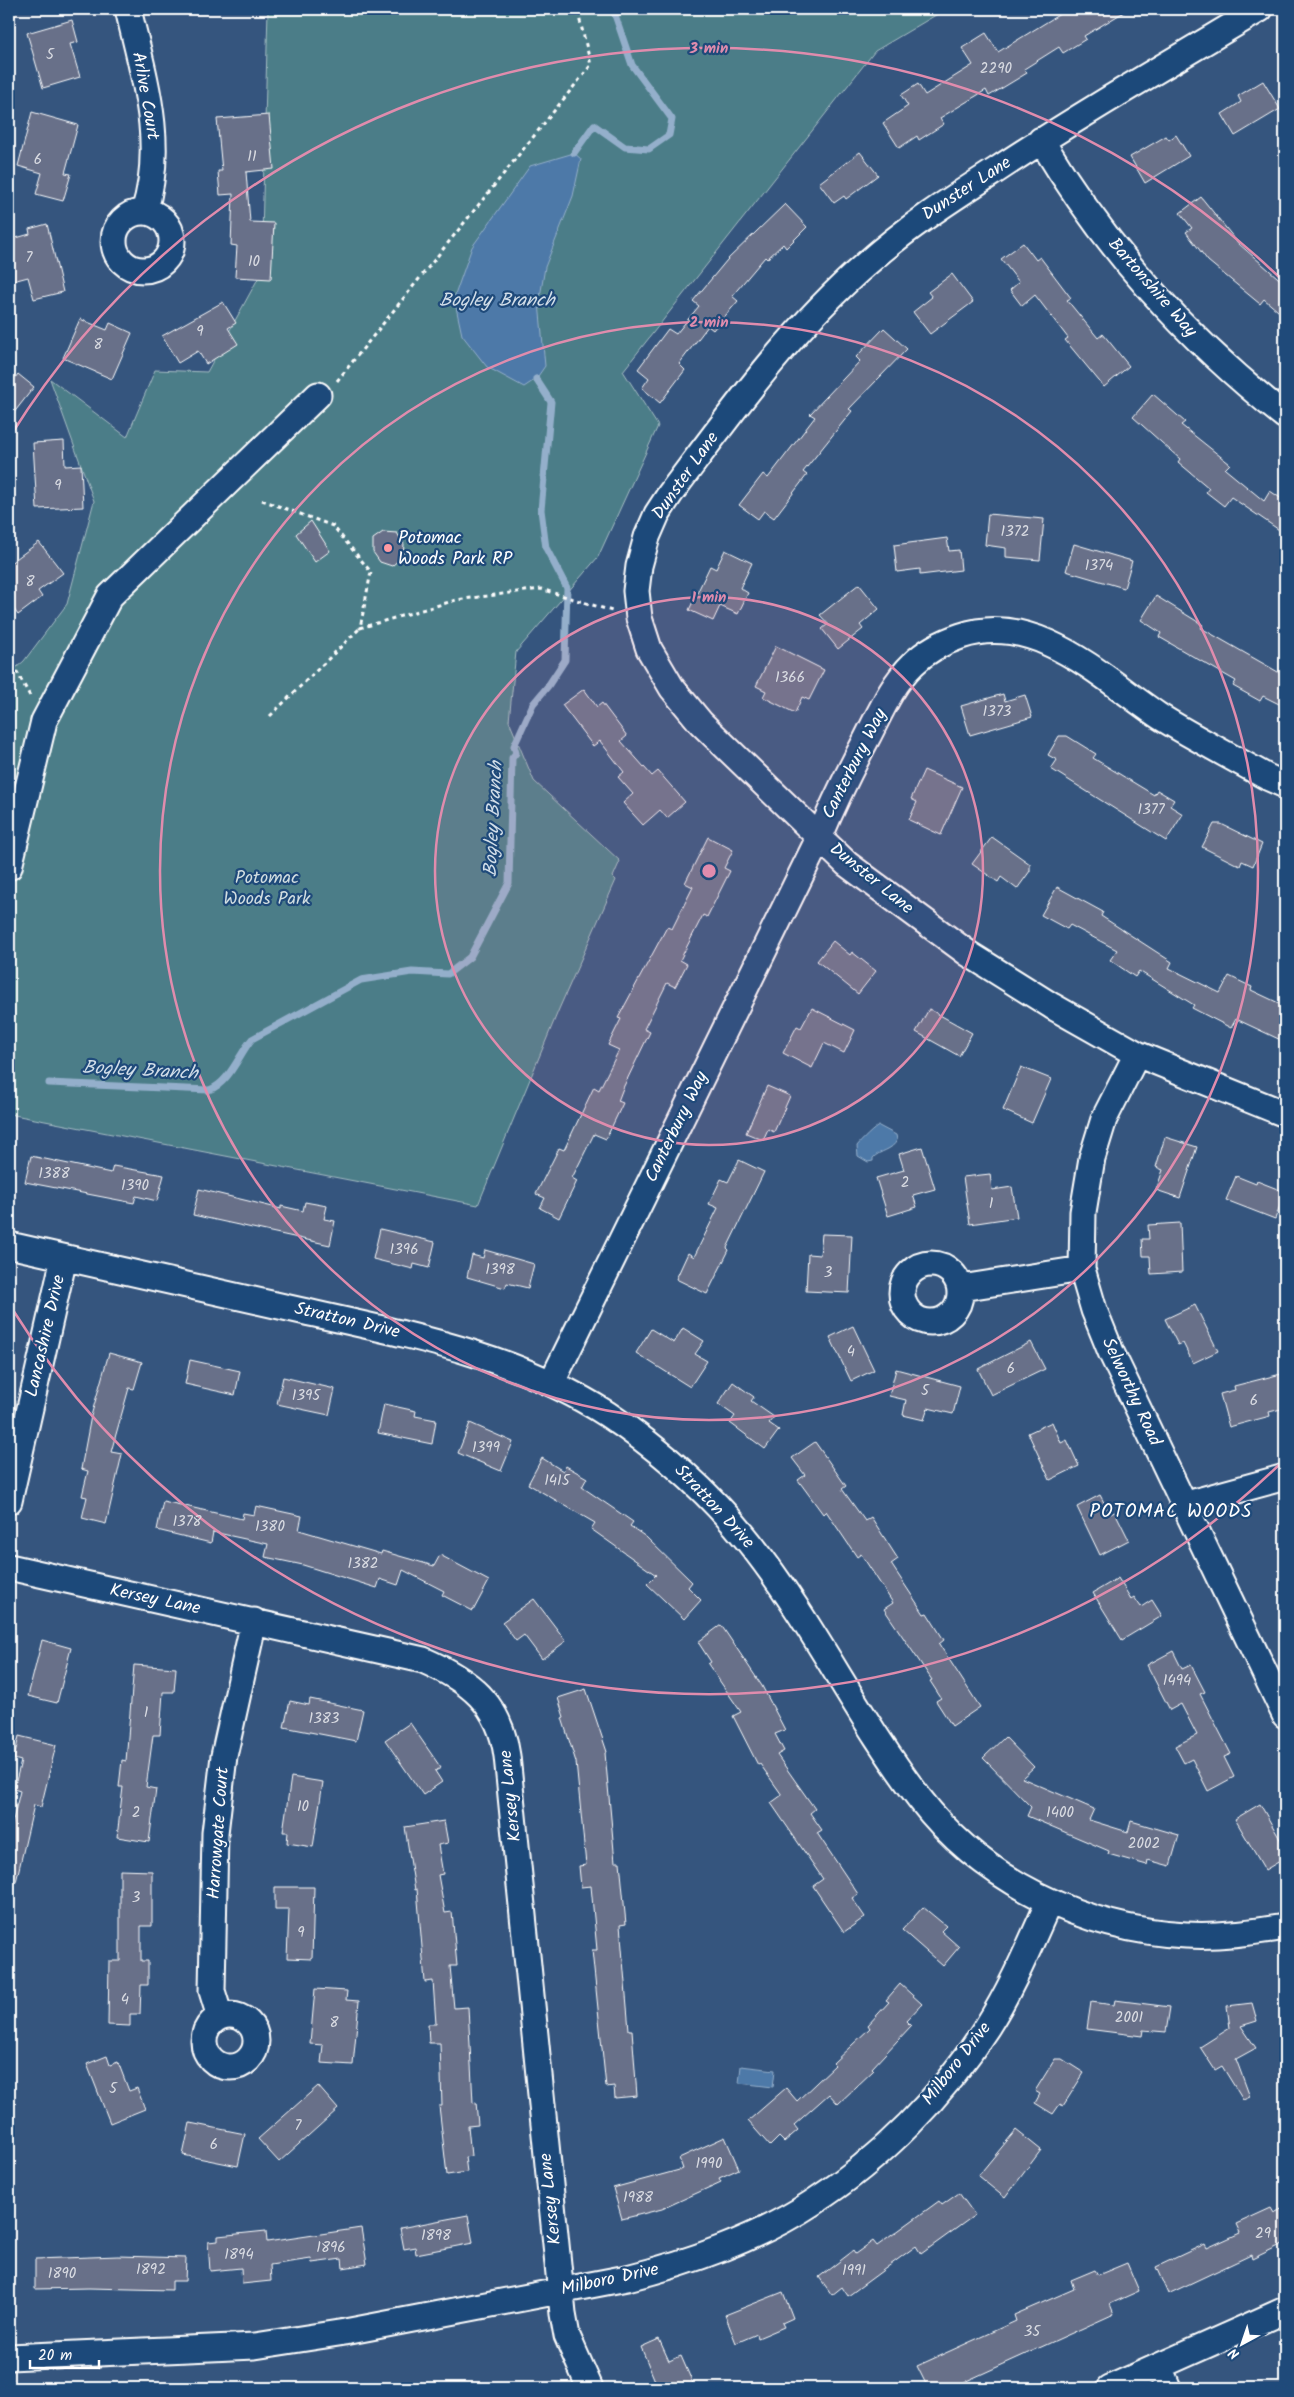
<svg xmlns="http://www.w3.org/2000/svg" width="1294" height="2397" font-family="Kalam,sans-serif">
  <style>
    .green { fill: #4c7d88; stroke: #a6bec4 }
    .water { fill: #4d79a8; stroke: #94afcb }
    .lines { fill: none; stroke-linecap: round; stroke-linejoin: round }
    .stream { stroke: #94afcb; stroke-width: 7 }
    .building { fill: #676f89; stroke: #fff }
    .minor-casing { stroke: #fff; stroke-width: 29 }
    .path { stroke: #fff; stroke-width: 3; stroke-dasharray: 4 4; stroke-linecap: butt }
    .minor { stroke: #1f4a7a; stroke-width: 25 }
    .ring { fill: none; stroke: #e08cad; stroke-width: 2.5 }
    .poi-dot { fill: #ff9aa2; stroke: #1f4a7a; stroke-width: 2 }
    .labels { text-anchor: middle; dominant-baseline: central; stroke-width: 4.5; stroke-linejoin: round; paint-order: stroke }
    .number-label { font-size: 15px; fill: #d9dbe2 }
    .street-label { font-size: 18px; fill: #fff; stroke: #1f4a7a }
    .poi-label { font-size: 18px; fill: #fff; stroke: #1f4a7a; text-anchor: start }
    .park-label { font-size: 18px; fill: #d2dee1; stroke: #1f4a7a }
    .water-label { font-size: 19px; font-style: italic; fill: #d2dee9; stroke: #1f4a7a }
    .neighbourhood-label { font-size: 19px; letter-spacing: 1px; fill: #fff; stroke: #1f4a7a }
    .centre { fill: #e08cad; stroke: #1f4a7a; stroke-width: 2.5 }
    .ring-label { font-size: 15px; text-anchor: middle; font-weight: bold; fill: #e08cad; stroke: #1f4a7a; stroke-width: 4.5; stroke-linejoin: round; paint-order: stroke }
  </style>
  <rect width="100%" height="100%" fill="#35557e"/>
  <filter id="ink" filterUnits="userSpaceOnUse"><feTurbulence type="fractalNoise" baseFrequency=".02" numOctaves="2"/><feDisplacementMap in="SourceGraphic" scale="10" xChannelSelector="R" yChannelSelector="G"/><feConvolveMatrix kernelMatrix="1 2 1 2 8 2 1 2 1" color-interpolation-filters="sRGB"/></filter>
  <g filter="url(#ink)">
    <path class="green" d="M268 9H946L875 51 623 371 658 426 598 557 516 652 509 721 534 781 620 861 613 877 616 880 559 1009 478 1205 9 1114V674L24 661 67 604 94 501 50 379 127 437 155 370 207 372 261 273Z"/>
    <path class="water" d="M574 153 581 159 573 196 545 267 539 303 545 366 536 379 524 387 487 367 462 335 454 298 472 247 530 166Z
      M879 1126 896 1135 897 1140C892 1151 880 1150 873 1158V1161L868 1162 858 1156 857 1146C860 1142 875 1127 879 1126Z
      M741 2066 775 2070 773 2087 739 2083Z"/>
    <g class="lines">
      <path class="stream" d="M574 153 594 125 625 147 649 149 669 135 672 119 632 65 613 9
        M49 1083 209 1090C229 1084 239 1054 252 1039L361 980 412 972 448 974 470 957 509 883 512 758 516 753 514 746 533 704 548 686 565 660 567 588 546 548 541 510 551 402 536 379"/>
    </g>
    <path class="building" d="M1068 9H1129L1084 36 1086 39 1063 53 1059 47 1024 69 1027 73 989 96 986 90 940 118 944 124 919 140 917 136 899 148 883 123 908 106 901 95 918 84 925 95 973 65 962 48 986 33 998 52Z
      M72 20 78 42 70 44 80 77 43 88 27 33Z
      M1263 81 1280 109 1235 136 1222 114 1241 102 1238 96Z
      M32 112 78 125 65 173 71 174 63 201 36 194 42 173 18 166Z
      M269 115 274 169 246 172 250 222 274 223 271 279 235 277 237 246 231 245 233 194 220 195 218 171H222L217 119Z
      M1176 135 1189 156 1145 183 1130 157 1166 136 1169 140Z
      M860 152 878 175 846 199 844 196 834 203 819 183Z
      M1201 197 1238 243 1285 284V317L1264 299 1260 304 1208 261 1186 232 1192 228 1180 213Z
      M785 204 807 227 786 248 783 244 767 259 765 257 732 296 738 301 713 330 708 326 679 364 685 370 660 403 642 388 649 378 638 369 668 329 676 334 699 306 693 301 727 260Z
      M47 224 63 292 34 299 28 277 13 281 9 263V240L30 234 29 229Z
      M1023 243 1036 260 1040 257 1071 298 1067 300 1098 338 1103 334 1129 366 1104 387 1065 340 1068 338 1035 295 1022 306 1010 290 1019 282 1001 259Z
      M952 274 973 302 930 334 913 312 932 297 928 292Z
      M223 302 236 323 228 328 238 344 206 364 198 351 178 363 162 336Z
      M80 319 107 330 110 323 132 333 112 379 63 358Z
      M884 328 907 349 849 409 852 411 803 472 807 475 774 518 764 511 758 519 739 505 763 474 768 478 815 417 810 414 860 361 856 357Z
      M18 374 34 387 9 419V386Z
      M1153 394 1185 422 1181 425 1230 464 1225 469 1264 501 1270 491 1285 501V534L1231 497 1224 506 1206 492 1209 488 1178 462 1180 459 1133 417Z
      M64 441 65 466 81 465 83 507 37 509 33 443Z
      M988 514 1044 519 1040 560 1006 557V548L985 545Z
      M311 521 330 551 315 562 296 534Z
      M383 532 397 533 404 544 403 556 392 566 380 562 373 552V539Z
      M947 538 949 551 959 550 961 570 920 575V569L897 572 894 545Z
      M39 542 63 573 38 591 42 597 18 615 9 602V564Z
      M1074 544 1132 561 1124 588 1066 571Z
      M725 550 752 563 740 588 748 593 738 614 720 606 713 621 689 610 710 566 716 569Z
      M859 584 879 609 860 625 863 629 838 649 822 629 828 624 820 615Z
      M1156 596 1203 625 1201 628 1285 676V707L1263 696 1260 701 1233 686 1236 681 1159 637 1161 633 1141 620Z
      M776 646 824 670 809 700 802 697 795 713 763 697 766 691 756 686Z
      M584 689 597 707 602 703 627 736 621 741 652 776 658 771 685 802 667 818 660 810 643 825 623 803 633 794 618 777 624 772 600 741 593 746 562 705Z
      M1003 694 1005 701 1025 695 1032 717 970 735 961 706Z
      M1059 736H1067L1096 754 1093 758 1154 795 1157 790 1174 800 1170 806 1183 814 1166 841 1051 769 1057 760 1048 755Z
      M924 770 962 787 941 835 909 820 917 802 911 799Z
      M1214 824H1221L1262 844 1253 866 1242 861 1240 866 1202 847Z
      M708 837 733 850 724 868 730 871 707 917 703 915 680 960 687 964 675 987 667 983 644 1029 650 1032 623 1088 618 1101 623 1103 606 1139 594 1134 572 1178 577 1181 559 1218 540 1208 545 1198 536 1194 559 1148 564 1150 594 1087 599 1090 619 1050 608 1045 621 1019 618 1018 667 927 672 929 693 887 685 883Z
      M992 837 1030 864V871L1017 889 1001 877 998 882 972 864Z
      M1057 887 1103 912 1101 916 1172 962 1169 968 1220 993 1229 976 1252 987 1251 990 1285 1006V1042L1236 1019 1231 1028 1192 1008 1194 1005 1139 971 1135 977 1110 960 1117 950 1070 925 1067 929 1041 915Z
      M833 941 850 955 852 952 876 971 858 994 817 961Z
      M812 1008 855 1030 844 1053 824 1043 812 1068 783 1053 797 1026 801 1028Z
      M929 1009 972 1033 959 1056 916 1032Z
      M1021 1067 1051 1079 1032 1123 1003 1110Z
      M767 1086 790 1096 774 1132 768 1129 763 1140 746 1133Z
      M1165 1137 1197 1147 1180 1198 1156 1190 1163 1170 1156 1167Z
      M922 1147 935 1189 913 1195 917 1207 888 1216 876 1178 904 1170 899 1154Z
      M31 1156 111 1173 113 1166 164 1175 157 1201 136 1196 134 1203 25 1182Z
      M739 1160 764 1172 727 1248 729 1250 707 1294 676 1279 688 1253 694 1257 718 1208 709 1204 721 1179 728 1182Z
      M990 1174 992 1190 1012 1187 1017 1217 970 1224 963 1177Z
      M1236 1176 1256 1184 1257 1181 1285 1192 1275 1219 1226 1200Z
      M199 1189 281 1209V1206L303 1211 305 1202 327 1206 324 1219 335 1221 330 1245 193 1215Z
      M1180 1223 1182 1272 1151 1274 1150 1256H1143L1142 1239H1149L1148 1225Z
      M380 1229 435 1242 429 1268 414 1264 413 1269 373 1259Z
      M822 1234 852 1235 849 1293 806 1291 808 1254 820 1255Z
      M485 1250 534 1264 528 1288 507 1283 505 1288 467 1277 472 1255 483 1258Z
      M1195 1305 1218 1351 1193 1363 1183 1343 1178 1345 1165 1319Z
      M853 1326 874 1370 851 1381 830 1337Z
      M683 1328 704 1341 695 1354 707 1361 690 1387 636 1353 651 1329 674 1343Z
      M1031 1342 1045 1369 991 1395 978 1369Z
      M109 1353 142 1362 134 1389 129 1388 111 1452 122 1454 106 1524 82 1518 87 1497 82 1496 88 1471 81 1469 91 1416Z
      M190 1360 240 1371 235 1395 185 1384Z
      M896 1369 960 1386 953 1414 928 1408 924 1420 903 1415 906 1400 889 1396Z
      M1285 1373V1408L1269 1412 1270 1416 1229 1427 1220 1394 1235 1390 1234 1386Z
      M283 1377 335 1389 329 1415 277 1404Z
      M733 1382 754 1397 751 1401 774 1417 769 1423 779 1430 765 1449 730 1423 735 1416 718 1404Z
      M384 1404 416 1411 415 1416 436 1420 432 1444 378 1433Z
      M1052 1422 1061 1443 1067 1440 1079 1466 1050 1480 1028 1433Z
      M470 1423 513 1442 501 1471 458 1453Z
      M815 1442 846 1486 842 1489 865 1521 871 1517 898 1559 891 1564 924 1614 927 1613 944 1640 939 1644 980 1707 952 1726 936 1701 941 1698 930 1681 932 1680 884 1609 893 1603 861 1554 857 1557 826 1511 823 1514 798 1480 805 1475 792 1458Z
      M542 1458 563 1471 566 1466 587 1478 582 1487 633 1522 630 1526 646 1537 692 1582 688 1587 701 1600 684 1619 647 1584 656 1575 591 1529 595 1523 528 1484Z
      M1100 1495 1110 1514 1115 1512 1129 1540 1100 1555 1077 1507Z
      M163 1501 242 1519 243 1513 254 1515 256 1506 302 1516 299 1530 381 1554 382 1551 434 1566 440 1555 489 1581 473 1611 442 1595 444 1591 403 1570 398 1585 380 1579 377 1588 303 1565 265 1557 268 1544 213 1532 211 1543 157 1530Z
      M1118 1578 1131 1599 1134 1597 1141 1607 1152 1600 1162 1616 1122 1640 1093 1593Z
      M534 1599 566 1641 542 1659 524 1635 516 1641 502 1622Z
      M721 1625 762 1686 785 1730 775 1734 784 1751 777 1755 815 1809 810 1813 822 1830 817 1833 858 1894 852 1898 865 1917 844 1932 813 1886 823 1879 771 1803 782 1795 760 1764 758 1765 733 1716 741 1712 708 1664 711 1662 698 1642Z
      M42 1640 71 1648 57 1703 28 1696Z
      M1173 1651 1182 1669 1191 1665 1205 1692 1200 1694 1231 1754 1224 1757 1234 1777 1208 1791 1192 1759 1184 1763 1175 1746 1197 1735 1181 1704 1170 1710 1147 1665Z
      M134 1665 176 1668 174 1692H163L160 1735H153L146 1787 156 1789 149 1842 117 1837 123 1787H119L122 1760 126 1761Z
      M586 1689 607 1752 605 1753 615 1862H620L626 1924 620 1925 629 2030H632L637 2096 615 2098 614 2086 606 2087 592 1950H597L591 1886 581 1887 579 1866 586 1865 576 1762 562 1718 564 1717 558 1698Z
      M310 1699 363 1710 356 1741 284 1727 290 1701 309 1705Z
      M410 1723 441 1768 435 1771 442 1782 423 1795 385 1740Z
      M19 1736 56 1745 41 1807 34 1805 16 1882 9 1881V1837L20 1791 14 1789 21 1761 14 1759Z
      M1005 1737 1034 1767 1022 1778 1094 1809 1089 1820 1128 1832 1131 1821 1179 1835 1170 1866 1148 1860 1147 1865 1108 1854 1109 1851 1027 1816 1031 1807 983 1758Z
      M291 1777 323 1782 313 1847 287 1843 288 1832H283Z
      M1260 1804 1285 1848V1858L1265 1870 1235 1819Z
      M444 1821 448 1843 438 1845 443 1874 438 1875 445 1913 452 1912 457 1966H450L454 2008 468 2007 473 2103 476 2102 478 2125 468 2126 471 2156 465 2157 467 2172 447 2175 439 2106H442L440 2043H429L428 2024H436L433 1981 425 1982 417 1889 415 1890 405 1827Z
      M120 1870 152 1871V1926H141V1961H148V1985H141L140 2014H130V2026L108 2025 109 1961H120Z
      M275 1887H314L312 1959 287 1958 289 1909H275Z
      M923 1907 946 1926 941 1931 959 1947 943 1966 902 1930Z
      M900 1984 922 2004 906 2021 911 2026 872 2068 874 2070 838 2104 829 2094 794 2125 798 2130 784 2142 779 2137 770 2146 748 2121 786 2088 797 2101 835 2065 833 2063 870 2028 868 2025 889 2002 886 2000Z
      M315 1989 347 1991 346 2000 359 2001 353 2065 321 2063 323 2045 310 2044Z
      M1115 2000 1170 2007 1166 2032 1143 2030 1142 2036 1087 2029 1091 2002 1114 2005Z
      M1252 2003 1257 2021 1241 2026 1256 2048 1236 2059 1250 2097 1243 2100 1222 2066 1215 2070 1200 2047 1230 2028 1227 2006Z
      M107 2056 110 2065 118 2062 129 2091 137 2088 145 2109 110 2123 87 2064Z
      M1055 2059H1062L1084 2073 1063 2106 1060 2104 1053 2114 1035 2103 1040 2094 1035 2091Z
      M318 2086 338 2109 279 2162 258 2139Z
      M190 2123 245 2134 238 2166 183 2155Z
      M1016 2130 1041 2150 1005 2198 978 2176Z
      M725 2137 739 2169 719 2178 721 2182 662 2209 622 2219 613 2188 683 2169 679 2158Z
      M959 2193 975 2215 921 2254 916 2246 848 2296 842 2287 832 2295 819 2277 853 2251 855 2254 873 2241 877 2246 939 2201 942 2205Z
      M1285 2207V2243L1252 2259 1251 2255 1168 2294 1156 2267 1205 2244 1207 2248 1240 2233 1236 2224 1271 2208 1274 2213Z
      M468 2215 473 2243 416 2254 415 2247 404 2249 400 2228Z
      M361 2228 367 2264 343 2268 342 2259 312 2263 311 2259 270 2265 271 2281 242 2284 241 2268 210 2271 208 2242 218 2241V2236L266 2231 267 2242Z
      M118 2256 186 2258 185 2281H172V2290L89 2288 35 2289V2259Z
      M1127 2263 1139 2291 1110 2304 1114 2314 951 2388H928L917 2366 1016 2321 1014 2315 1074 2289 1071 2280 1095 2270 1098 2275Z
      M783 2292 793 2318 782 2323 784 2327 758 2338 757 2334 736 2343 725 2315Z
      M659 2339 669 2361 681 2356 695 2388H658L641 2347Z"/>
    <g class="lines">
      <defs>
        <path id="minor" d="M128 9C144 77 166 143 144 212
          M1260 9C1171 62 1081 114 995 171 950 200 906 228 866 264 789 331 731 413 670 494L657 514 647 537 639 566 636 591 639 618 649 649 672 688 701 723 847 864 969 954 1052 1006 1137 1054 1285 1114
          M1041 140C1107 250 1185 337 1285 416
          M114 241a29 29 0 1 1 58 0a29 29 0 1 1-58 0Z
          M9 867 44 721 110 596 318 395
          M1137 1054 1104 1119 1092 1158 1083 1212 1082 1269 1094 1310 1111 1352 1285 1715
          M9 1245C106 1267 204 1289 302 1311 408 1335 514 1354 607 1414 660 1449 709 1492 749 1542 813 1622 857 1717 920 1799 982 1880 1084 1930 1186 1935 1220 1937 1252 1932 1285 1927
          M902 1293a29 29 0 1 1 58 0a29 29 0 1 1-58 0Z
          M961 1288 1082 1269
          M552 1382 820 836C834 802 850 770 867 738 880 713 892 684 913 664 926 651 943 642 961 636 1036 611 1101 677 1159 716 1194 738 1232 757 1267 777L1285 785
          M9 1501 64 1258
          M1183 1505 1285 1477
          M9 1567 423 1660C469 1680 500 1703 507 1756L563 2314 567 2336 590 2388
          M204 2041a26 26 0 1 1 52 0a26 26 0 1 1-52 0Z
          M220 2017 212 1991 215 1833 224 1756 254 1621
          M9 2357 255 2346 345 2332 627 2278C688 2263 759 2238 812 2203 881 2159 943 2096 987 2027 1012 1988 1030 1944 1049 1902
          M1159 2367 1168 2388
          M1110 2388 1285 2310"/>
      </defs>
      <use href="#minor" class="minor-casing"/>
      <path class="path" d="M337 381 591 65 577 9
        M262 500 333 526 371 572 360 628 456 600 541 589 612 611
        M9 657 30 696
        M270 716 360 628"/>
      <use href="#minor" class="minor"/>
    </g>
  </g>
  <circle cx="709" cy="871" r="274" fill="#e08cad" fill-opacity=".12"/>
  <g class="ring">
    <circle cx="709" cy="871" r="274"/>
    <circle cx="709" cy="871" r="549"/>
    <path d="M1281 1463A823 823 0 0 1 11 1307M11 435A823 823 0 0 1 1281 279"/>
  </g>
  <circle class="poi-dot" cx="388" cy="548" r="5"/>
  <g class="labels">
    <g class="number-label">
      <text x="50" y="55">5</text>
      <text x="996" y="69">2290</text>
      <text x="252" y="157">11</text>
      <text x="38" y="160">6</text>
      <text x="29" y="258">7</text>
      <text x="254" y="262">10</text>
      <text x="200" y="332">9</text>
      <text x="98" y="345">8</text>
      <text x="58" y="486">9</text>
      <text x="1015" y="532">1372</text>
      <text x="1099" y="566">1374</text>
      <text x="30" y="582">8</text>
      <text x="790" y="678">1366</text>
      <text x="997" y="712">1373</text>
      <text x="1151" y="810">1377</text>
      <text x="54" y="1174">1388</text>
      <text x="905" y="1183">2</text>
      <text x="135" y="1186">1390</text>
      <text x="991" y="1204">1</text>
      <text x="404" y="1250">1396</text>
      <text x="500" y="1270">1398</text>
      <text x="828" y="1273">3</text>
      <text x="851" y="1352">4</text>
      <text x="1011" y="1369">6</text>
      <text x="925" y="1391">5</text>
      <text x="306" y="1396">1395</text>
      <text x="1254" y="1401">6</text>
      <text x="486" y="1448">1399</text>
      <text x="557" y="1481">1415</text>
      <text x="187" y="1522">1378</text>
      <text x="270" y="1527">1380</text>
      <text x="363" y="1564">1382</text>
      <text x="1177" y="1681">1494</text>
      <text x="146" y="1713">1</text>
      <text x="324" y="1719">1383</text>
      <text x="303" y="1807">10</text>
      <text x="136" y="1813">2</text>
      <text x="1060" y="1813">1400</text>
      <text x="1144" y="1844">2002</text>
      <text x="136" y="1898">3</text>
      <text x="301" y="1933">9</text>
      <text x="125" y="2000">4</text>
      <text x="1129" y="2018">2001</text>
      <text x="334" y="2023">8</text>
      <text x="113" y="2089">5</text>
      <text x="298" y="2126">7</text>
      <text x="214" y="2145">6</text>
      <text x="709" y="2164">1990</text>
      <text x="638" y="2198">1988</text>
      <text x="1263" y="2234">29</text>
      <text x="436" y="2236">1898</text>
      <text x="331" y="2248">1896</text>
      <text x="239" y="2255">1894</text>
      <text x="151" y="2270">1892</text>
      <text x="854" y="2271">1991</text>
      <text x="62" y="2274">1890</text>
      <text x="1032" y="2332">35</text>
    </g>
    <g class="street-label">
      <text transform="translate(145 96) rotate(80)">Arlive Court</text>
      <text transform="translate(967 189) rotate(-33)">Dunster Lane</text>
      <text transform="translate(1152 288) rotate(49)">Bartonshire Way</text>
      <text transform="translate(686 476) rotate(-55)">Dunster Lane</text>
      <text transform="translate(855 764) rotate(-63)">Canterbury Way</text>
      <text transform="translate(871 879) rotate(39)">Dunster Lane</text>
      <text transform="translate(677 1127) rotate(-64)">Canterbury Way</text>
      <text transform="translate(347 1321) rotate(13)">Stratton Drive</text>
      <text transform="translate(46 1336) rotate(-77)">Lancashire Drive</text>
      <text transform="translate(1131 1392) rotate(65)">Selworthy Road</text>
      <text transform="translate(714 1507) rotate(47)">Stratton Drive</text>
      <text transform="translate(155 1600) rotate(12)">Kersey Lane</text>
      <text transform="translate(511 1796) rotate(-96)">Kersey Lane</text>
      <text transform="translate(219 1833) rotate(-86)">Harrowgate Court</text>
      <text transform="translate(957 2064) rotate(-52)">Milboro Drive</text>
      <text transform="translate(551 2199) rotate(-96)">Kersey Lane</text>
      <text transform="translate(610 2280) rotate(-12)">Milboro Drive</text>
    </g>
    <g class="poi-label">
      <text x="398" y="538">Potomac<tspan x="398" dy="21">Woods Park RP</tspan></text>
    </g>
    <g class="park-label">
      <text x="267" y="878">Potomac<tspan x="267" dy="21">Woods Park</tspan></text>
    </g>
    <g class="water-label">
      <text x="497" y="301">Bogley Branch</text>
      <text transform="translate(494 819) rotate(-87)">Bogley Branch</text>
      <text transform="translate(140 1071) rotate(3)">Bogley Branch</text>
    </g>
    <g class="neighbourhood-label">
      <text x="1171" y="1512">POTOMAC WOODS</text>
    </g>
  </g>
  <circle cx="709" cy="871" r="8" class="centre"/>
  <g class="ring-label">
    <text x="709" y="53">3 min</text>
    <text x="709" y="327">2 min</text>
    <text x="709" y="602">1 min</text>
  </g>
  <rect width="1294" height="2397" fill="none" stroke="#1f4a7a" stroke-width="30"/>
  <rect x="15" y="15" width="1264" height="2367" fill="none" stroke="#fff" stroke-width="2" filter="url(#ink)"/>
  <g transform="translate(1242 2344) rotate(220)" stroke="#1f4a7a" stroke-width="4" paint-order="stroke">
  <path d="M0-4L9 19L0 12L-9 19Z" fill="#ffffff"/>
  <text y="-8" font-size="14" font-weight="bold" text-anchor="middle" fill="#ffffff">N</text>
  </g>
  <path d="M30 2360v8h69v-8" fill="none" stroke="#ffffff" stroke-width="2.5"/>
  <text x="38" y="2360" font-size="15" fill="#ffffff" stroke="#1f4a7a" stroke-width="4" paint-order="stroke">20 m</text>
</svg>
